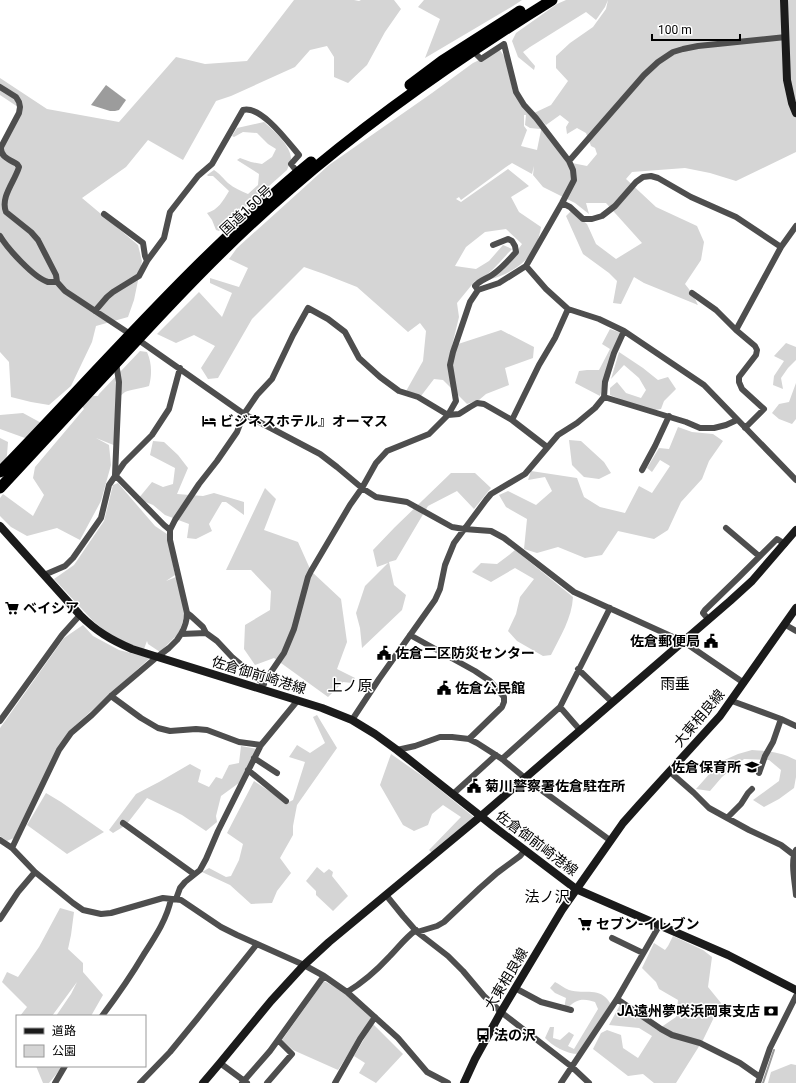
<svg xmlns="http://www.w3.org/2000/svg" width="796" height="1083" font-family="Roboto,'Noto Sans JP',sans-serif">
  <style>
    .green { fill: #d5d5d5 }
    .water { fill: #9c9c9c }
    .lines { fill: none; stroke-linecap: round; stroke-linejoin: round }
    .stream { stroke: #9c9c9c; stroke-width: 2 }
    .street { stroke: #4e4e4e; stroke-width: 6 }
    .secondary { stroke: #1b1b1b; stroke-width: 8 }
    .highway { stroke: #000; stroke-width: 11 }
    .labels { text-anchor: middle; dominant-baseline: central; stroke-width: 3; stroke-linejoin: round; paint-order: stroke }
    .street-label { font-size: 14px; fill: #000; stroke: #fff }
    .poi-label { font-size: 14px; font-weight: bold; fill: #000; stroke: #fff; text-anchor: start }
    .neighbourhood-label { font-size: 15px; fill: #000; stroke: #fff }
  </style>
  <rect width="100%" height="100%" fill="#fff"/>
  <path class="green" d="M294 0H354L359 1 361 0H394L401 9 385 32 367 65 348 83 334 77V57L327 46 310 50 295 67 231 96 216 101 183 160 148 140 126 167 82 198 138 245 142 261 134 300 128 317 96 326 92 342 71 386 49 405 31 402 11 397 9 362 0 352V150L21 109 0 95V78L47 109 119 122 176 57 205 64 247 61Z
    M424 0H522L513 6 425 58 440 19 418 7Z
    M566 0H608L605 7 596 20 586 12 530 47 523 52 535 66 534 70 518 57 512 41 516 33 557 4Z
    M608 0H796V152L736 181 710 173 685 168 632 172 626 179 656 207 697 226 704 242 701 260 685 284 692 293 698 305 644 283 634 277 621 304 613 303 617 281 609 273 583 254 566 216 571 211 587 224 596 244 616 259 642 243 606 203H586L589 214 575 203 543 187 533 175 534 166 532 174 512 163 506 167 461 200 459 197 456 199 461 202 508 169 529 186 511 197 519 212 541 227C540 233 538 240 536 245 529 262 508 275 491 279L509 262 522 244 506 229 485 232 466 247 455 266 476 269 489 261 503 245 512 249C504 257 485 281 475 281L457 303 459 317 452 346 501 330 534 347 533 358 505 368 509 385 486 394 479 400 467 404 443 380 434 379 421 396 405 393 423 361 426 331 420 323 408 332 357 287 324 274 304 267 252 319 218 378 208 379 201 368 215 346 194 335 176 343 157 334 199 292 222 317 232 293 210 283V278L239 287 248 268 229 259 237 248 329 165 432 93 473 63 500 50 506 59 513 92 540 123V129L530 128 525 125 526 115H524V126L527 130 521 146 537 150 541 130V126L567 162 587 166 597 154 595 148 591 146 586 133 577 128 567 134 566 127 569 122 560 115 546 125 534 113 551 105 568 81 556 68V56L570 43 593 27 606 9Z
    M264 122C273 130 293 147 291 161 290 164 288 167 287 170L219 231 216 230 212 220 207 213C218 210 223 201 229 191L213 176H208L207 175 214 170C220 174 223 178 228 183 234 188 241 191 248 194L258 185 259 174 237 160 240 158 251 162 262 164 272 157 276 149 268 144 257 133 243 132 234 137 232 136 237 128Z
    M610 329 621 333 612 352 600 396 575 383 579 371 587 370H599L610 349 602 344Z
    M786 343 796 347V360L788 368 781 378 783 389 773 385 774 376 784 361 774 356Z
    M140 351 147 352C152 363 152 375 149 386 143 388 129 390 125 392 122 394 120 397 116 398V446L96 438 109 445 111 465 101 501 80 540 57 528 27 536 11 527 0 516V498L3 494 33 516 44 495 33 478 35 467 84 409 82 406 93 396H98L99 394Z
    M619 352 643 368 658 380 668 377 676 389 664 401 661 409 649 411 610 395V388L617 382 626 393 641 398 646 390 639 378 624 365 611 379Z
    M796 383V419L792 424 779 419 772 413 779 404 789 402Z
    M23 413 45 425 25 438 0 429V415Z
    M678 427 692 432 713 434 723 441 709 461 702 479 681 502 668 530 654 539 618 531 602 555 585 558 558 547 537 553 524 549 527 519 506 507 499 495 508 491 536 505 552 491 545 477 528 480 531 471 577 478 584 497 600 507 625 513 639 486 652 493 670 466 660 460 652 472 647 468 659 448 669 449Z
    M0 438 8 442 7 455 4 467 0 469Z
    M569 440 581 441 604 462 611 473 599 479 584 477 572 465Z
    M153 441 164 442 178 455 188 468 177 494 203 496 214 493 244 502V515L226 502H222L209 524 212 531 196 539 187 538 189 524 165 515 153 505 138 499 152 482 163 487 173 484 175 468 150 455Z
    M451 473H475L491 488 474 509 457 491 428 506 396 560 389 562 394 585 406 595 402 610 362 648 360 628 356 613 365 586 388 563 377 567 373 550 395 527Z
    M118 483 155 526 167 534 175 575 166 581 176 577 185 614 179 633 160 652 148 644 147 641 144 649 115 639 93 621 54 579 74 565 104 521 113 485Z
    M265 488 276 499 264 530 298 542 311 571 341 599 347 642 337 669 355 678 352 683 343 682 328 697 274 658 255 665 244 649 245 625 270 610 271 591 251 570H226Z
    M515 550 573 597C572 618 560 637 551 655L543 656 517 641 508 631 516 614 520 597 534 579 515 568 491 582 472 572 481 563 497 564 509 555Z
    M83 625 93 636 119 650 150 658 68 732 14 838 7 841 0 836V728L64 638Z
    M317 715 337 748 297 805 293 826V835L280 858 291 873 277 891 272 903 251 904 230 885 202 872 209 868 226 877 231 876 239 860 243 844 227 833 254 781 287 803 293 800 305 762 289 757 297 745 310 753 325 743 313 717Z
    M241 746 257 749 243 780 221 796 216 816 217 822 206 831 182 815 147 798 126 825 113 833 109 830 136 794 159 782 190 764 201 770 198 782 209 787 216 777 222 779 229 765 239 763Z
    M752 750C769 751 781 752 796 760V777L794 788 779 799 764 807 753 800 779 781 781 770 769 760 744 759 722 777 710 791 696 789 720 762 738 754Z
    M391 754 428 780 476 819 433 854 429 850 461 817 443 805 432 814 428 825 414 831 403 825 380 785Z
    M46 793 61 802 104 832 67 854 27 825Z
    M317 867 324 873 329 869 333 872 332 876 348 896 333 911 316 895V891L306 881Z
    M60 908 74 912 71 935 68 949 83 963V972L103 995 91 1016H56L71 994 77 982 52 1016H20L27 1007 2 982 7 972 18 977 39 947Z
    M673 936 703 950 712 957 708 987 721 1003 703 1040 676 1083H654L643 1074 628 1076 593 1049 601 1033 607 1030 621 1035 623 1048 638 1058 652 1036 639 1028 609 1025 621 1003 657 1030 676 1017 678 1000 659 989 656 982 642 968 654 943 665 950 668 946Z
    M324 981 344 992 372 1017 338 1070 293 1050 282 1040Z
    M555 982C559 984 564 988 569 990 585 995 600 986 610 1003L609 1011 580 1054C569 1055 552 1046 545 1038L550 1027H554L553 1038 560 1040 569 1032 574 1035 568 1046 574 1049 598 1009 595 1002C589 1000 582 998 575 1002 570 1005 570 1007 564 1008L566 998 555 993 550 988Z
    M373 1024 403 1054 376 1083 359 1073 365 1063 354 1056Z
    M791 1064 796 1065V1083H768L771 1072Z
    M36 1066H63L49 1083H43Z"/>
  <path class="water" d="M106 85 126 100 119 110 115 111H110L91 105Z"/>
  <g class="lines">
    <path class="stream" d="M763 1083 774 1050"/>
    <path class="street" d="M0 87 16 97 19 102 20 107 19 113 1 147C0 157 10 160 17 164L19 167C15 181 0 197 6 212L31 232 38 240 56 275 57 282 65 291 130 334 244 414 320 454 337 467 362 488 376 497 407 502 452 527 464 529 491 531 504 538 574 592 684 642 744 683
      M569 161 644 75 658 62 673 52 683 49 698 46 786 37
      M562 203 570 207 583 219H592L602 216 615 206 636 182 643 177 651 176 658 178 691 197 736 217 781 247
      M104 214 143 243 145 256 147 261
      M0 236C7 248 34 278 48 282 50 282 54 282 57 282
      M526 266 546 289 568 309 599 319 624 331 704 385 796 480
      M478 290 475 286C480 280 486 279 492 275 501 269 509 260 516 252L515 246 512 241 508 239 493 245
      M692 293 716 310 736 330 755 346 757 350 756 355 739 377V382L742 389 764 409 745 428
      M95 311 107 297 113 292 139 276 147 261 164 238 170 212 198 176 212 164 243 110C261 105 288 142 299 155L291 164 298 173
      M736 330 781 247 796 226
      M116 363 119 382 115 475 164 525 170 530
      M604 397 686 422 700 428H714L726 425 737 420
      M512 420 539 365 555 338 568 309
      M642 470 655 446 669 416
      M726 528 759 556
      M44 575 65 566 73 558 101 518 109 485 124 463 152 435 169 409 180 368
      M709 620 703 613 705 610 738 578 777 539 785 544
      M784 624 796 631
      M181 634C185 627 187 621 187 613
      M410 635 475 671 490 681 504 697V702L502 707 469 739
      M578 669 612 702
      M264 684 232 657 217 641 206 633 203 627 191 616 187 613 170 540V530L175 520 199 484 217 461 237 432 244 414 257 395 272 379 293 335 308 308 328 319 345 332 359 358 380 377 399 391 418 397 448 415 459 414 470 407 477 403 484 404 512 420 547 447
      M260 688 284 653 294 629 308 577 311 571 350 505 362 488 376 463 387 451 429 434 448 415 456 401 450 365 453 352 470 302 478 290 499 283 526 266 562 203 574 180 573 170 569 161 536 118 524 105 516 92 504 44 481 59 473 51
      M111 696 141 718 158 728 170 731 196 729 207 730 239 742 261 745
      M732 701 781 719 796 726
      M560 707 580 730
      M352 720 379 679 435 600 440 589 445 565 454 543 486 500 491 494 525 474 558 435 577 423 595 408 604 397 605 382 614 353 624 331
      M0 721 62 635 80 615
      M397 750 415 746 440 737H452L469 739 477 743 502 759 525 778 611 841
      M254 758 277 773
      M502 759 560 707 610 608
      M248 770 286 801
      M670 772 694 793 709 808 749 830 781 845 794 855
      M759 773 765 756 773 742 781 719
      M453 794 496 755
      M727 818 741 804 748 793 752 789
      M123 823 194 874
      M0 840 12 848 35 872 73 903 83 910 101 914 111 913 163 898 181 900 221 927 237 935 304 965 324 976 347 992 398 1038 427 1072 448 1083
      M12 848 59 750 71 733 92 715 111 696 157 657 169 648 177 640 181 634 206 633
      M796 850C790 861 795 882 796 895
      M386 895 403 916 417 932 448 956 463 971 484 996 501 1012 572 1067 589 1083
      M176 899 180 888 185 882 200 870 206 859 218 831 261 745 298 700
      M0 919 18 892 35 872
      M417 932 437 926 444 922 480 888 497 873 520 856 525 850
      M612 938 643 953
      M515 988 541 1002 571 1010
      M347 992C362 983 377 970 389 957 398 948 405 938 416 930
      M617 999 661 1029 672 1035 700 1043 740 1063 760 1077
      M102 1016C117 996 131 976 144 954 155 937 167 919 171 899
      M220 1063 247 1083
      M55 1083 65 1066
      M140 1083 170 1052 197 1019 257 944
      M242 1083 270 1051 324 976
      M267 1083 292 1054 278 1040
      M335 1083 360 1039 375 1017
      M561 1083 617 999 659 926
      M758 1083 770 1048 796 996"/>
    <path class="secondary" d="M784 0 787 80 792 103 796 113
      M0 526 80 615C96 631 111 640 132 649L322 708 352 720 375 734 397 750 493 826 576 889 728 955 796 990
      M203 1083 220 1063 271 1001 304 965 329 942 481 816 730 601 752 581 796 530
      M464 1083 475 1059 501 1012 562 910 623 823 639 805 720 716 796 608"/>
    <path class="highway" d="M410 85 442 61 520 11
      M0 472C102 367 198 255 311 162
      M0 488C38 447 76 406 114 365 170 304 227 243 290 189 372 118 460 57 552 0"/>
  </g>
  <defs>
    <symbol id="hotel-bare" viewBox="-9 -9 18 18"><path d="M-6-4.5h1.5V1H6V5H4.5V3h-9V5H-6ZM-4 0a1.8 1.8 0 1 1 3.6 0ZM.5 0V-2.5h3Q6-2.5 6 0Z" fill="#000" stroke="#fff" stroke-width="2.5" paint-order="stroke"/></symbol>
    <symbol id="supermarket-bare" viewBox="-9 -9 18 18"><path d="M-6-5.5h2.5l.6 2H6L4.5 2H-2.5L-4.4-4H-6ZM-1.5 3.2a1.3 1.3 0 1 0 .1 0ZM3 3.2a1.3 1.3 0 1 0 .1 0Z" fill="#000" stroke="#fff" stroke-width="2.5" paint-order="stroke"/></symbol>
    <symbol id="civic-bare" viewBox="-9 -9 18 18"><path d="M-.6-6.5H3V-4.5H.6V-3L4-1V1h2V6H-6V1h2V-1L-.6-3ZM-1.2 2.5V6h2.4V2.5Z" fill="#000" stroke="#fff" stroke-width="2.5" paint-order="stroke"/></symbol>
    <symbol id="school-bare" viewBox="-9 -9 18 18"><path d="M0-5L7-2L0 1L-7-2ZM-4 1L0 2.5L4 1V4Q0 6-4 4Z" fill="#000" stroke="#fff" stroke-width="2.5" paint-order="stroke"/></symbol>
    <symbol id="bank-bare" viewBox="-9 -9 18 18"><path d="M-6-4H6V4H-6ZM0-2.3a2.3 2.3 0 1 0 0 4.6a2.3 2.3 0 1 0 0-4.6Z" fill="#000" stroke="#fff" stroke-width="2.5" paint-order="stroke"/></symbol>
    <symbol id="bus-bare" viewBox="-9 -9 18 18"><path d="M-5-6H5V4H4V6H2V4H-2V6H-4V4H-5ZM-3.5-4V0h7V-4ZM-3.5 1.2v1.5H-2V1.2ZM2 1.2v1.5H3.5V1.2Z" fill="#000" stroke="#fff" stroke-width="2.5" paint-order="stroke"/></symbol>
  </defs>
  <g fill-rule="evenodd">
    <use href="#hotel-bare" x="199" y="411" width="20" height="20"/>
    <use href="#supermarket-bare" x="2" y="598" width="20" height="20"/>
    <use href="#civic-bare" x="701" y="631" width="20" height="20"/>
    <use href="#civic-bare" x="374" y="643" width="20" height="20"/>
    <use href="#civic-bare" x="434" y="678" width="20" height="20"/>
    <use href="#school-bare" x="742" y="757" width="20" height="20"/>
    <use href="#civic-bare" x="464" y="776" width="20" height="20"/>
    <use href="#supermarket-bare" x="575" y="914" width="20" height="20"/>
    <use href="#bank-bare" x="761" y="1001" width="20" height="20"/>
    <use href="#bus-bare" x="473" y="1025" width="20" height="20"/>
  </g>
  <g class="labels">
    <g class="street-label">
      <text transform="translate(246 210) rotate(-43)">国道150号</text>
      <text transform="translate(259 675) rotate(17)">佐倉御前崎港線</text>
      <text transform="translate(699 718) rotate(-50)">大東相良線</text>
      <text transform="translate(537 843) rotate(37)">佐倉御前崎港線</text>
      <text transform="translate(506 979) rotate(-59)">大東相良線</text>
    </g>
    <g class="poi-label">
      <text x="220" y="421">ビジネスホテル』オーマス</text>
      <text x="23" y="608">ベイシア</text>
      <text x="700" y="641" text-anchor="end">佐倉郵便局</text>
      <text x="395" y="653">佐倉二区防災センター</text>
      <text x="455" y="688">佐倉公民館</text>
      <text x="741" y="767" text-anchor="end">佐倉保育所</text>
      <text x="485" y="786">菊川警察署佐倉駐在所</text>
      <text x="596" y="924">セブン-イレブン</text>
      <text x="760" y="1011" text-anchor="end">JA遠州夢咲浜岡東支店</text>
      <text x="494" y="1035">法の沢</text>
    </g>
    <g class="neighbourhood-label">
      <text x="675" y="684">雨垂</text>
      <text x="350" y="686">上ノ原</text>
      <text x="547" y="897">法ノ沢</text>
    </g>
  </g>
  <rect x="16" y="1015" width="130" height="52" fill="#ffffff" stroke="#999999"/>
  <rect x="24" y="1028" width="20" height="6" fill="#1b1b1b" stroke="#999999"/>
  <text x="52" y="1035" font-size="12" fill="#000000">道路</text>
  <rect x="24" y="1045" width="20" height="12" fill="#d5d5d5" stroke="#999999"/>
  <text x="52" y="1055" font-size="12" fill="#000000">公園</text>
  <path d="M652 34v6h88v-6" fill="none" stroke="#000000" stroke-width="2"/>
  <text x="658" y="34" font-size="12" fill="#000000" stroke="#ffffff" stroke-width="3" paint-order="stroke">100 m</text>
</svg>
